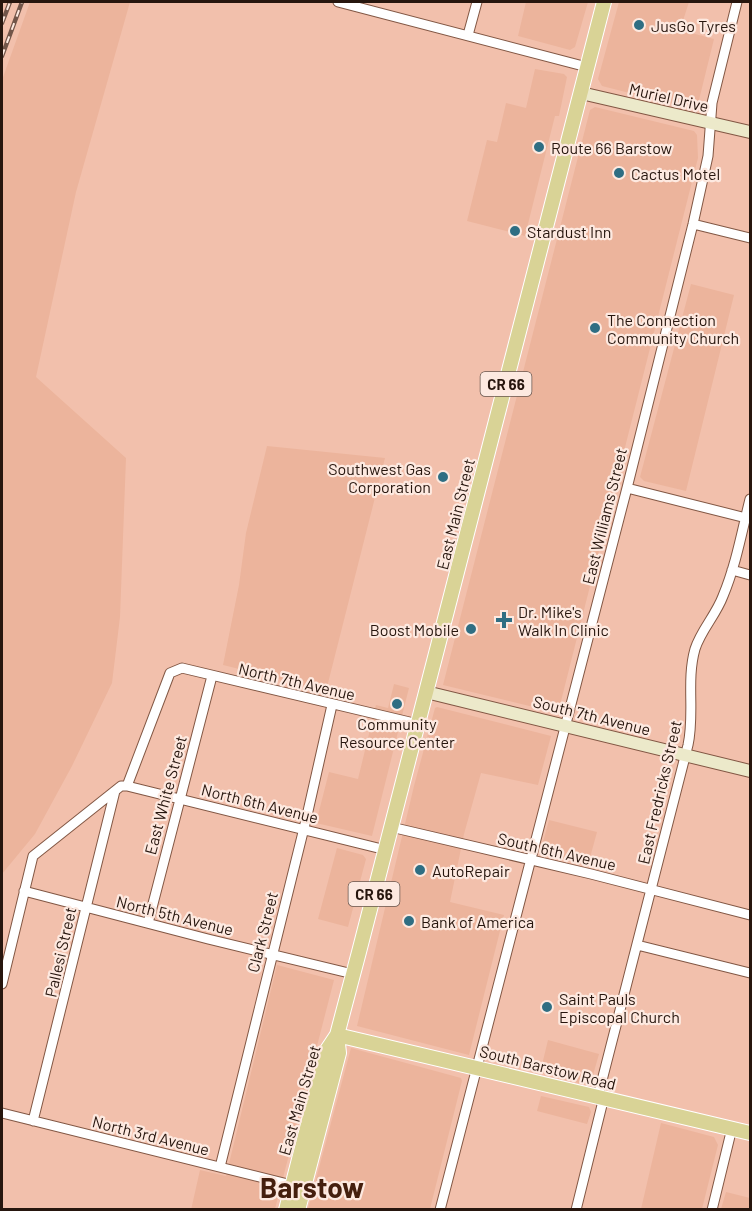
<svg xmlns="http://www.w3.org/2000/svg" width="752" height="1211" font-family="Barlow,sans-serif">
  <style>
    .built { fill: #ecb49c }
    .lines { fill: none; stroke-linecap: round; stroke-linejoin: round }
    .street-casing { stroke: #825744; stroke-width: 11 }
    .secondary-casing { stroke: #825744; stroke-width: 14 }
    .primary-casing { stroke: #fff; stroke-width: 16 }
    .street { stroke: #fff; stroke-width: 9 }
    .secondary { stroke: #ece9ca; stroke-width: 12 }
    .primary { stroke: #d9d396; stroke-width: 14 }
    .rail-casing { stroke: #725549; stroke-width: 4.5 }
    .rail { stroke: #fde9e0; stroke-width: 2; stroke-dasharray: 7; stroke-linecap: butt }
    .poi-dot { fill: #2f6e83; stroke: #fde9e0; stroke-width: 2 }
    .labels { text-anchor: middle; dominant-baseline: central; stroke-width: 4.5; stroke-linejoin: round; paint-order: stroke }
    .shield { fill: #fde9e0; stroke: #67554d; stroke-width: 1.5 }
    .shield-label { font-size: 15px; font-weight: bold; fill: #27160e }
    .poi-label { font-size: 16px; fill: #27160e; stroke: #fde9e0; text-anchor: start }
    .street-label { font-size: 16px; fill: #27160e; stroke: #fde9e0 }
    .town-label { font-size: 28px; font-weight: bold; fill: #451f0e; stroke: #fde9e0 }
  </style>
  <rect width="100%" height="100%" fill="#f2c0ac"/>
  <path class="built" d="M30 2H130L76 192 36 377 126 458 120 617 112 683 72 766 35 834 2 874V80Z
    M526 2H588L575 47 570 50 518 36Z
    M619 2H689L680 30 714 39 698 104 692 109 602 86 598 79Z
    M535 69 564 74 567 77 559 116H555L525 236 467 221 487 140 497 142 506 103 526 108Z
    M595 107 694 131 697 135 698 158 559 709 554 712 443 685 590 110Z
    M691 284 734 295 686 491 644 481 640 477Z
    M267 446 385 458 326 691 223 665 239 585 246 533Z
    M394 684 409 688 372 836 316 823 329 772 358 779 376 705 388 708Z
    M437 707 551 736 538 785 481 773 464 834 450 902 504 915 469 1055 357 1026 414 786 435 708Z
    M549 820 597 832 588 865 540 853Z
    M337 848 363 855 366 859 348 927 318 919Z
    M277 965 334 980 275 1209 191 1210 200 1170 226 1176Z
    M548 1040 599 1054 591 1082 587 1085 540 1073Z
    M351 1048 461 1078 462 1081 430 1209H308Z
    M541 1096 589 1107 591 1112 587 1124 537 1111Z
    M661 1123 714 1137 718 1145 702 1209H641Z
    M726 1192 750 1198V1209H721Z"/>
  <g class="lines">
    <defs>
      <path id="street" d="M338 2 587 67
        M468 35 477 2
        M693 224 750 238
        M627 488 750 519
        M732 570 750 575
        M127 786 386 850
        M391 827 591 874 750 915
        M24 891 208 939 353 974
        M148 923 212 676
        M637 945 750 973
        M2 984 33 856 121 786H127L170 673 182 668 418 724
        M598 1096 688 745C695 713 686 681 695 649 701 630 716 615 723 596 736 565 742 531 750 499
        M2 1113 292 1185
        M33 1121 115 791
        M220 1167 306 820 332 705
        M440 1210 627 488 693 224 708 156 712 103 737 2
        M576 1210 604 1097
        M712 1210 732 1128"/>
      <path id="secondary" d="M581 93 750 132
        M426 692 750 771"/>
      <path id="primary" d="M337 1035 750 1133
        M286 1210 327 1050 337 1035 359 952 604 2
        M298 1210 339 1053 337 1035"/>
    </defs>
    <use href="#street" class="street-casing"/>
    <use href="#secondary" class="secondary-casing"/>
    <use href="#primary" class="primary-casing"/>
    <use href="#street" class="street"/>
    <use href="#secondary" class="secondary"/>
    <use href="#primary" class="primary"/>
    <defs>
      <path id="rail" d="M2 23 10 2
        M2 56 22 2"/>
    </defs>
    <use href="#rail" class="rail-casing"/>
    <use href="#rail" class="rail"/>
  </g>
  <g class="poi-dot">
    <circle cx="639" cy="25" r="6"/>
    <circle cx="539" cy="147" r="6"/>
    <circle cx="619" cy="173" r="6"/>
    <circle cx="515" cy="231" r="6"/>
    <circle cx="595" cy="328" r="6"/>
    <circle cx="443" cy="477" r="6"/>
    <path d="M501 611h6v6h6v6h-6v6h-6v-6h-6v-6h6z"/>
    <circle cx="471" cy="629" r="6"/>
    <circle cx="397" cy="704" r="6"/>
    <circle cx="420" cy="870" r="6"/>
    <circle cx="409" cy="921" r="6"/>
    <circle cx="547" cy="1007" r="6"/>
  </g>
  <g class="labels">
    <g class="shield">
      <rect x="480.5" y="372" width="51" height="24" rx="4.5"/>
      <rect x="348.5" y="882" width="51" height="24" rx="4.5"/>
    </g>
    <g class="shield-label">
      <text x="506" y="384">CR 66</text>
      <text x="374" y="894">CR 66</text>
    </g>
    <g class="poi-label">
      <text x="651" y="25">JusGo Tyres</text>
      <text x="551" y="147">Route 66 Barstow</text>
      <text x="631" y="173">Cactus Motel</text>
      <text x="527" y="231">Stardust Inn</text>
      <text x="607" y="319">The Connection<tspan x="607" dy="18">Community Church</tspan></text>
      <text x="431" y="468" text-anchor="end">Southwest Gas<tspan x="431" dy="18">Corporation</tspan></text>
      <text x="518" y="611">Dr. Mike's<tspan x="518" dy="18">Walk In Clinic</tspan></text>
      <text x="459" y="629" text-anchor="end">Boost Mobile</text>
      <text x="397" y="723" text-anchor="middle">Community<tspan x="397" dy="18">Resource Center</tspan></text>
      <text x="432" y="870">AutoRepair</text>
      <text x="421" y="921">Bank of America</text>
      <text x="559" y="998">Saint Pauls<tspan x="559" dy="18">Episcopal Church</tspan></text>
    </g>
    <g class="street-label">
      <text transform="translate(669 97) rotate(13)">Muriel Drive</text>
      <text transform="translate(455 514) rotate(-76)">East Main Street</text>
      <text transform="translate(604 516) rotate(-76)">East Williams Street</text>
      <text transform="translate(297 681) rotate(13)">North 7th Avenue</text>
      <text transform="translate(592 715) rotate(14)">South 7th Avenue</text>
      <text transform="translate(659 792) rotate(-77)">East Fredricks Street</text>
      <text transform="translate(165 795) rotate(-75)">East White Street</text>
      <text transform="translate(260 803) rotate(14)">North 6th Avenue</text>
      <text transform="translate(557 851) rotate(13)">South 6th Avenue</text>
      <text transform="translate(175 915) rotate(14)">North 5th Avenue</text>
      <text transform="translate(262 932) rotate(-76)">Clark Street</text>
      <text transform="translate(60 952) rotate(-77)">Pallesi Street</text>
      <text transform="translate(548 1067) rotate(14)">South Barstow Road</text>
      <text transform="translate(299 1100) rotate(-74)">East Main Street</text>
      <text transform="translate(151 1135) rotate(14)">North 3rd Avenue</text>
    </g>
    <g class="town-label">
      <text x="312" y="1187">Barstow</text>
    </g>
  </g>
  <rect width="752" height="1211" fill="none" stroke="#27160e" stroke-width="6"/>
</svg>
